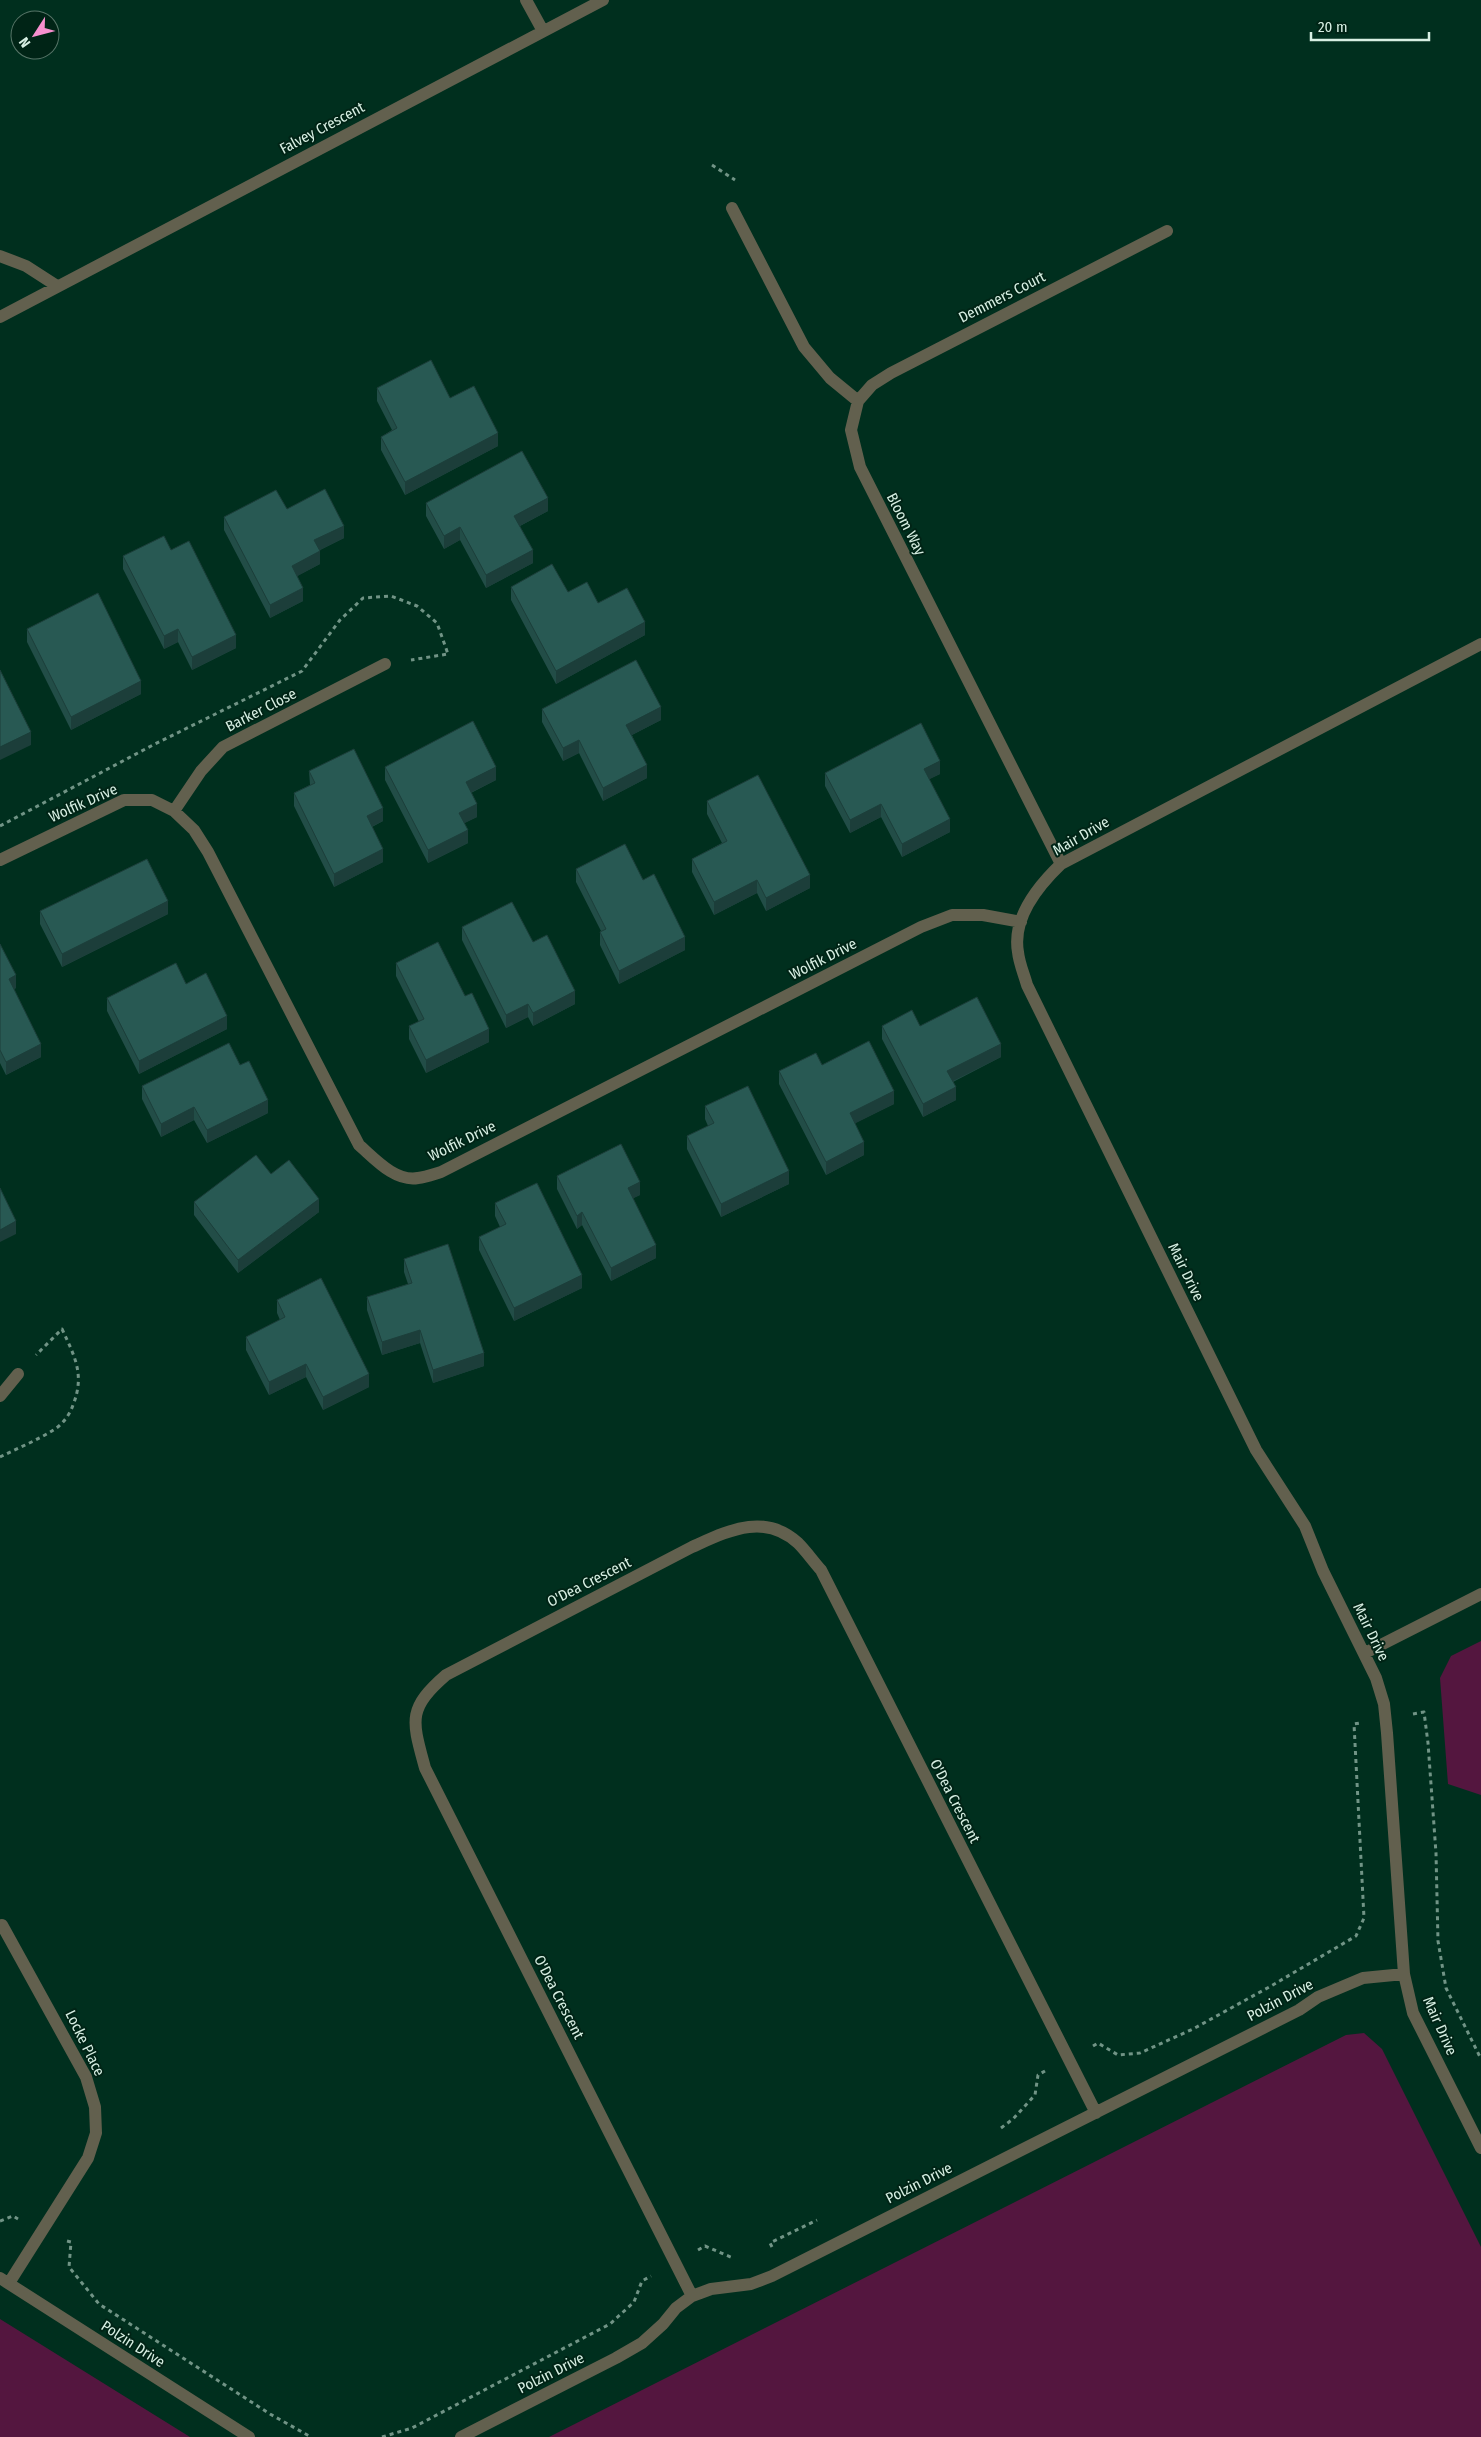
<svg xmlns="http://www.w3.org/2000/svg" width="1481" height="2437" font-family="'Fira Sans Condensed',sans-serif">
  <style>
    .green { fill: #54163f }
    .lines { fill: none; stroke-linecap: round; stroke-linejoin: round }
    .path { stroke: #719486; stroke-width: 3; stroke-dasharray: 4 4; stroke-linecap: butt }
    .street { stroke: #62604e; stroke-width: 12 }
    .wall { fill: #224d47 }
    .shaded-wall { fill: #1c3e3a }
    .building { fill: #285953; stroke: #1c3e3a }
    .labels { text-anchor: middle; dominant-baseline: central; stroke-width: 4; stroke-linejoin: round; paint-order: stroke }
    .street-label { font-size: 15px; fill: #d7efe3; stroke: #002416 }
  </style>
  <rect width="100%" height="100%" fill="#002f1e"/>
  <path class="green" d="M1481 1641V1795L1448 1784 1440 1678 1451 1656Z
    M1364 2033 1382 2049 1481 2247V2437H549L1346 2035Z
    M0 2319 190 2437H0Z"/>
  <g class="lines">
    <path class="path" d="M712 165 735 180
      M0 826 153 745 302 671 340 620 363 598 391 596 417 606 437 623 448 654 411 660
      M0 1457C18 1448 38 1440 55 1429 63 1424 70 1414 73 1405 85 1375 75 1357 62 1329L36 1355
      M1413 1714 1424 1712 1428 1743 1436 1853 1438 1941 1446 1988 1481 2059
      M1093 2046 1098 2043 1118 2055 1140 2053 1193 2029 1271 1986 1356 1936 1364 1918 1354 1724 1360 1723
      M1001 2128 1013 2119 1035 2095 1038 2075 1045 2071
      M0 2221 13 2216 18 2219
      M67 2241 71 2242 69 2267 99 2304 270 2414 311 2437
      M772 2247 770 2243 817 2220
      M698 2250 705 2246 733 2258
      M382 2437 412 2428 610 2324 634 2302 642 2281 651 2276"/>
    <path class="street" d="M526 0 543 31
      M732 208 804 347 830 378 858 401 851 430 860 467 1061 864
      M0 256 26 266 57 286
      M0 317 603 0
      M858 401 872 385 891 373 1167 231
      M1481 644 1061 864C1038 886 1012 918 1018 952 1019 963 1024 974 1027 985L1256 1450 1305 1526 1323 1571 1376 1678 1384 1704 1387 1733 1404 1974 1413 2013 1481 2148
      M174 811 201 771 223 747 385 664
      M0 860 124 800H152L174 811 194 830 208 852 359 1145C375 1159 395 1182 418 1178 426 1177 434 1174 441 1172L921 927 952 915H983L1021 922
      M0 1396 18 1374
      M1365 1653 1481 1594
      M2 1925 86 2077 95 2107 96 2133 88 2158 9 2283
      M0 2278 249 2437
      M692 2296 425 1768C412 1720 407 1709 446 1675L692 1547C728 1531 764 1512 798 1543 806 1551 813 1561 821 1570L1096 2113
      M461 2437 616 2358 642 2343 663 2324 676 2308 692 2296 711 2289 751 2284 772 2276 1299 2010 1318 1997 1363 1978 1404 1974"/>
  </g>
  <path class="wall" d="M377 388 450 398 498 446 405 495 381 450V437L392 430 377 401Z
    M426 503 548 511 520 526 533 563 486 588 460 540 444 549 426 516Z
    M287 509 344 538 320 550V564L297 576 303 601 270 618 224 530V517Z
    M171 550 236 648 192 670 178 642 164 649 123 569V556Z
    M511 587 568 592 645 635 556 684 511 600Z
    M27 629 141 694 71 730 27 642Z
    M542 709 661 720 632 735 647 778 603 801 579 753 563 761 542 722Z
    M385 767 496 780 471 793 477 817 464 823 468 843 428 863 385 780Z
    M309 771 383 821 372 827 383 862 334 887 294 806V793L310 785Z
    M825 773 940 774 929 779 950 832 902 857 881 817 850 833 825 786Z
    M707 801 810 888 766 911 757 893 714 915 692 872V859L722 843 707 814Z
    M576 869 643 880 685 950 619 984 600 945V932L601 931 576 882Z
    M40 911 168 914 62 967 40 924Z
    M462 927 533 942 575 1004 533 1026 528 1017 506 1028 462 940Z
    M0 944 16 988 14 989 41 1057 6 1075 0 1063Z
    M396 963 465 996 489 1042 426 1073 409 1039V1026L419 1022 396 976Z
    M186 984 227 1029 139 1074 107 1011V998Z
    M882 1026H920L1001 1057 953 1082 956 1100 923 1117 882 1039Z
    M240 1065 268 1113 207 1143 194 1120 161 1137 142 1099V1086Z
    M822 1065 894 1104 855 1123 864 1155 826 1175 779 1084V1071Z
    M705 1106 789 1184 721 1217 687 1149V1136L708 1126 705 1119Z
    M271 1174 319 1212 238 1273 194 1215V1202Z
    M557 1176 640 1195 633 1198 656 1258 611 1281 582 1225 577 1229 557 1189Z
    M495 1203 582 1288 514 1321 479 1250V1237L500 1227 495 1216Z
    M404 1259 484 1366 433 1383 420 1343 382 1355 367 1310V1297L408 1284 404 1272Z
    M277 1300 369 1387 323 1410 306 1377 269 1395 246 1350V1337L280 1320 277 1313Z"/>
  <path class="shaded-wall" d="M498 433V446L405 495V482Z
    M548 498V511L514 529V516Z
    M344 526V538L314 553V540Z
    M460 527V540L444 549V536Z
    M533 550V563L486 588V575Z
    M320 551V564L292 579V566Z
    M303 588V601L270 618V605Z
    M645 622V635L556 684V671Z
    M178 629V642L164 649V636Z
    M236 635V648L192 670V657Z
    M141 681V694L71 730V717Z
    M661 707V720L626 738V725Z
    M31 732V745L0 760V747Z
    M579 740V753L563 761V748Z
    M940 761V774L924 782V769Z
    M647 765V778L603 801V788Z
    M496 767V780L466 795V782Z
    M477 804V817L459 826V813Z
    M881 804V817L850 833V820Z
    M383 808V821L367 829V816Z
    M950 819V832L902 857V844Z
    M468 830V843L428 863V850Z
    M383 849V862L334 887V874Z
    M810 875V888L766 911V898Z
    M757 880V893L714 915V902Z
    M168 901V914L62 967V954Z
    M685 937V950L619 984V971Z
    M16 975V988L9 992V979Z
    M575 991V1004L533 1026V1013Z
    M528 1004V1017L506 1028V1015Z
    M227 1016V1029L139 1074V1061Z
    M489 1029V1042L426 1073V1060Z
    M41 1044V1057L6 1075V1062Z
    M1001 1044V1057L947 1084V1071Z
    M956 1087V1100L923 1117V1104Z
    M894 1091V1104L850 1126V1113Z
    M268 1100V1113L207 1143V1130Z
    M194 1107V1120L161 1137V1124Z
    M864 1142V1155L826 1175V1162Z
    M789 1171V1184L721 1217V1204Z
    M640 1182V1195L628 1201V1188Z
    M319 1199V1212L238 1273V1260Z
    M582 1212V1225L577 1229V1216Z
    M16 1221V1234L0 1242V1230Z
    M656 1245V1258L611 1281V1268Z
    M582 1275V1288L514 1321V1308Z
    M420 1330V1343L382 1355V1342Z
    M484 1353V1366L433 1383V1370Z
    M306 1364V1377L269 1395V1382Z
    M369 1374V1387L323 1410V1397Z"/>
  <path class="building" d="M431 360 450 398 474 386 498 433 405 482 381 437 397 428 377 388Z
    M522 451 548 498 514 516 533 550 486 575 460 527 444 536 426 503Z
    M325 489 344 526 314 540 320 551 292 566 303 588 270 605 224 517 276 490 287 509Z
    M164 536 171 550 189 541 236 635 192 657 178 629 164 636 123 556Z
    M552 564 568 592 587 582 598 603 627 588 645 622 556 671 511 587Z
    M98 593 141 681 71 717 27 629Z
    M636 660 661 707 626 725 647 765 603 788 579 740 563 748 542 709Z
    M0 670 31 732 0 747Z
    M473 721 496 767 466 782 477 804 459 813 468 830 428 850 385 767Z
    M921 723 940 761 924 769 950 819 902 844 881 804 850 820 825 773Z
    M354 749 383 808 367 816 383 849 334 874 294 793 315 783 309 771Z
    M758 775 810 875 766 898 757 880 714 902 692 859 727 841 707 801Z
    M625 844 643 880 654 874 685 937 619 971 600 932 606 929 576 869Z
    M147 859 168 901 62 954 40 911Z
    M512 902 533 942 547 935 575 991 533 1013 528 1004 506 1015 462 927Z
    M438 942 465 996 472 993 489 1029 426 1060 409 1026 424 1019 396 963Z
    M0 944 16 975 9 979 41 1044 6 1062 0 1050Z
    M176 963 186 984 206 973 227 1016 139 1061 107 998Z
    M977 997 1001 1044 947 1071 956 1087 923 1104 882 1026 912 1010 920 1026Z
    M869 1041 894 1091 850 1113 864 1142 826 1162 779 1071 816 1053 822 1065Z
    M229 1043 240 1065 249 1061 268 1100 207 1130 194 1107 161 1124 142 1086Z
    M748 1086 789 1171 721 1204 687 1136 714 1123 705 1106Z
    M621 1144 640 1182 628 1188 656 1245 611 1268 582 1212 577 1216 557 1176Z
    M256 1155 271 1174 289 1160 319 1199 238 1260 194 1202Z
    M537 1183 582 1275 514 1308 479 1237 506 1224 495 1203Z
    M0 1188 16 1221 0 1230Z
    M448 1244 484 1353 433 1370 420 1330 382 1342 367 1297 412 1283 404 1259Z
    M321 1278 369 1374 323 1397 306 1364 269 1382 246 1337 285 1317 277 1300Z"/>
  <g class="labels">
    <g class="street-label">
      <text transform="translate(322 128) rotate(-28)">Falvey Crescent</text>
      <text transform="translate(1002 297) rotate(-27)">Demmers Court</text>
      <text transform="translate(906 524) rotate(63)">Bloom Way</text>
      <text transform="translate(261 710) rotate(-27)">Barker Close</text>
      <text transform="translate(83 803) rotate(-24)">Wolfik Drive</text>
      <text transform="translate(1081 836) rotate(-30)">Mair Drive</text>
      <text transform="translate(823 959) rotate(-27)">Wolfik Drive</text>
      <text transform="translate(462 1141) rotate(-26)">Wolfik Drive</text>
      <text transform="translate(1186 1272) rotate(64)">Mair Drive</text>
      <text transform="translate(589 1582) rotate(-27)">O'Dea Crescent</text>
      <text transform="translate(1371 1632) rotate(64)">Mair Drive</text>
      <text transform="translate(955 1801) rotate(63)">O'Dea Crescent</text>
      <text transform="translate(559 1997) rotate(63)">O'Dea Crescent</text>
      <text transform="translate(1280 2000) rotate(-28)">Polzin Drive</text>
      <text transform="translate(1440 2026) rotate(66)">Mair Drive</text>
      <text transform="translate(85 2043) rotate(64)">Locke Place</text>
      <text transform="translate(919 2183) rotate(-27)">Polzin Drive</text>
      <text transform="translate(133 2344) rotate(33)">Polzin Drive</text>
      <text transform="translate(551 2373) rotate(-27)">Polzin Drive</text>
    </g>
  </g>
  <g transform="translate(35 35) rotate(234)"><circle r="24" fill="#002416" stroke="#567568"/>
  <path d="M0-4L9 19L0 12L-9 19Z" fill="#f790cf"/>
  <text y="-8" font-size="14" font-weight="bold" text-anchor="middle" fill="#d7efe3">N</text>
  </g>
  <path d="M1311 32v8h118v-8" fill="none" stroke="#d7efe3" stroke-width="2.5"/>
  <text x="1318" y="32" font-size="15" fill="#d7efe3" stroke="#002416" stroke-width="4" paint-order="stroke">20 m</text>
</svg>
